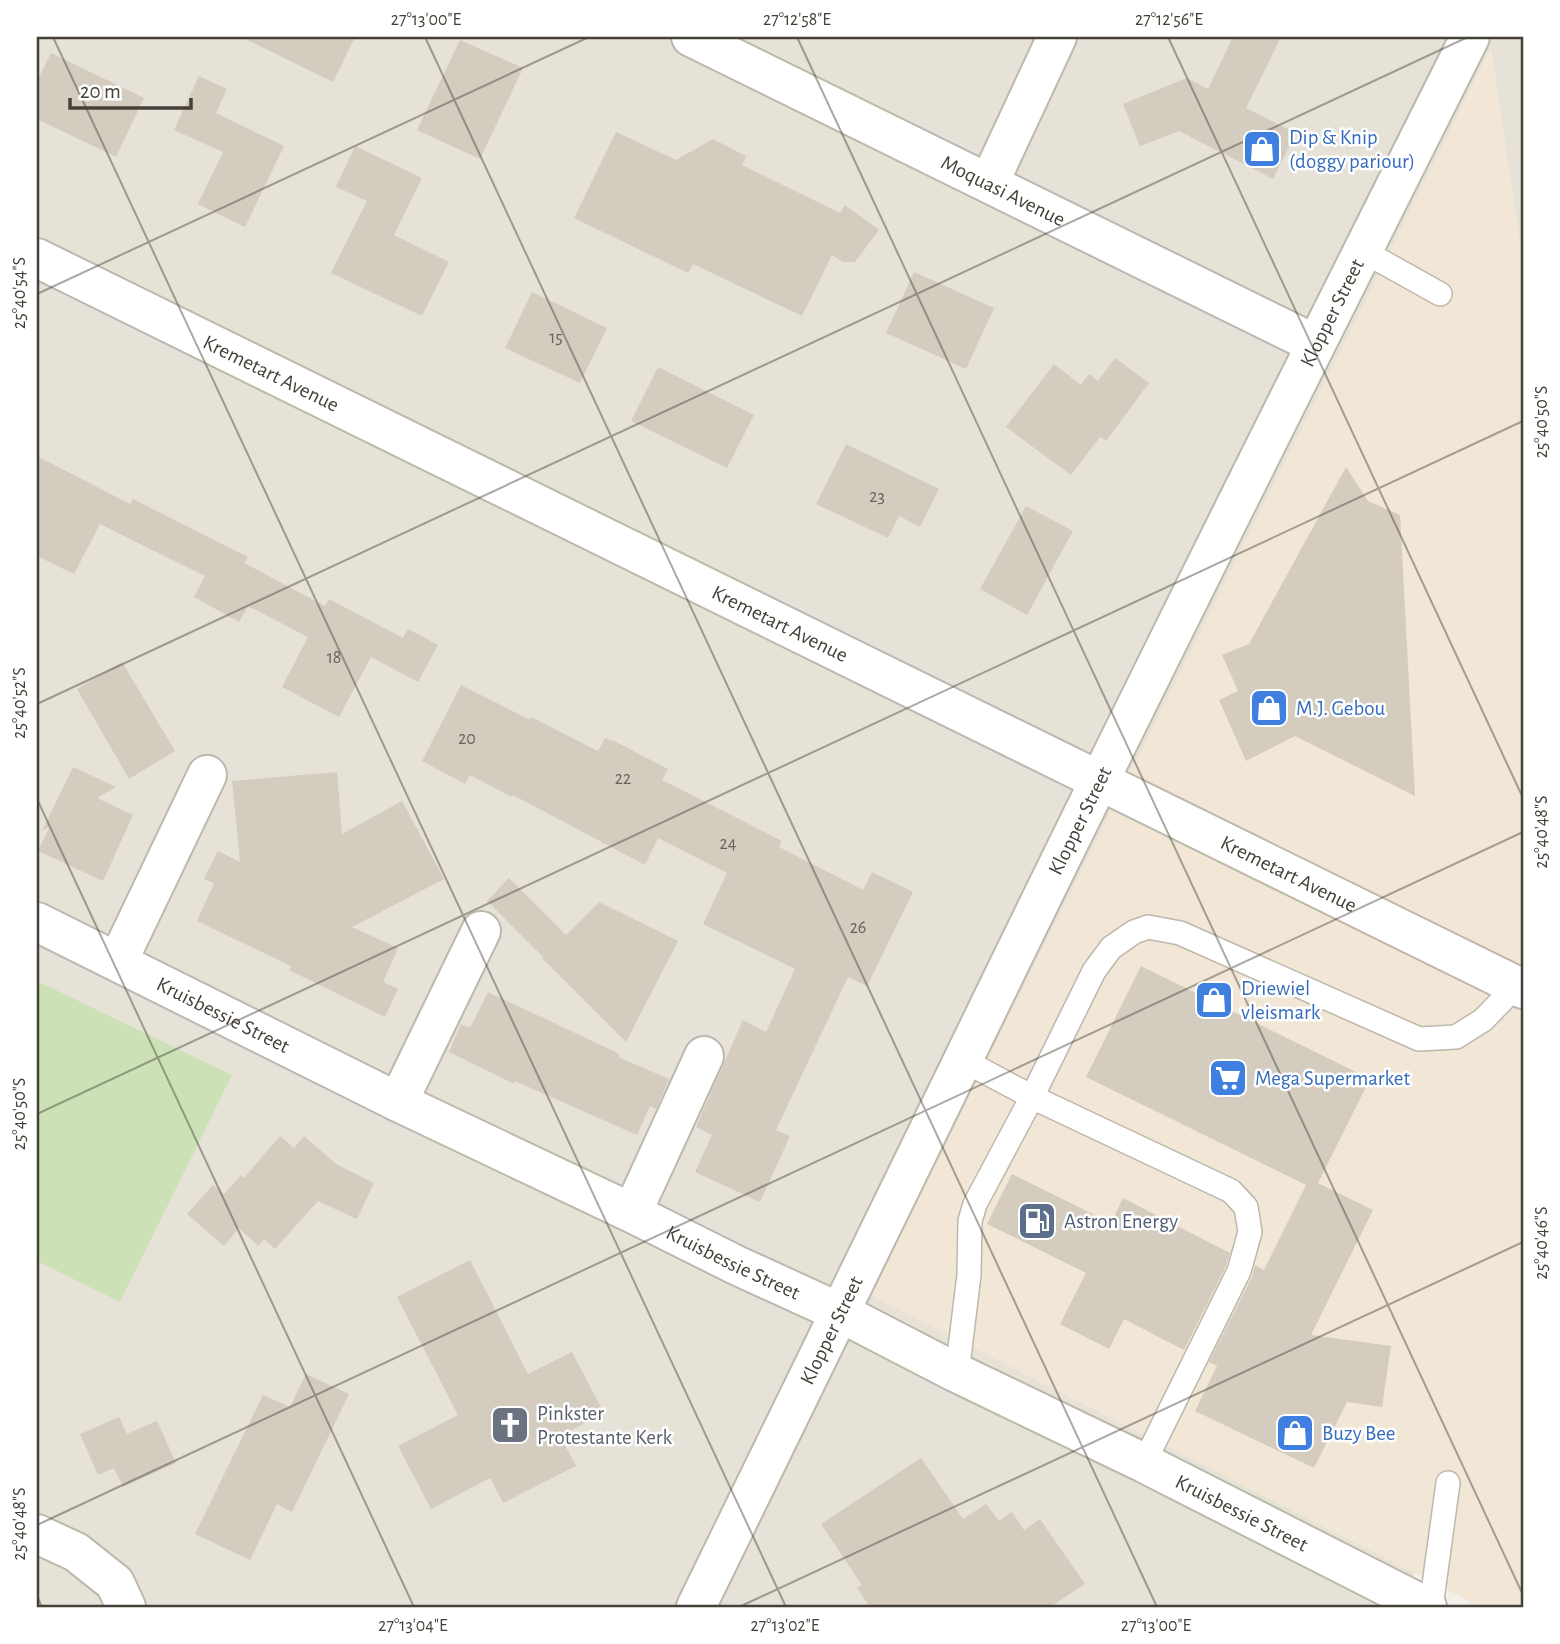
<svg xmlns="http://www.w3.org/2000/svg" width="1560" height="1644" font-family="'Alegreya Sans',sans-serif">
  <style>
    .residential { fill: #e6e2d7 }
    .commercial { fill: #f2e7d6 }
    .green { fill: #cce2b6 }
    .building { fill: #d3ccbf }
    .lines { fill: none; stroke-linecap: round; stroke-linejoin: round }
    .service-casing { stroke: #bdb8ac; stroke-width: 26 }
    .minor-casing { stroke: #bdb8ac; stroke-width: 42 }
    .tertiary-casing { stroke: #bdb8ac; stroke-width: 42 }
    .service { stroke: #fff; stroke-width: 23 }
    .minor { stroke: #fff; stroke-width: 38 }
    .tertiary { stroke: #fff; stroke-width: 38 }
    .ticks { fill: none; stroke: #454038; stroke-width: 2; stroke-opacity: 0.45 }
    .labels { text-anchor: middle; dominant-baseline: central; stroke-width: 5; stroke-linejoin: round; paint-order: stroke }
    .number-label { font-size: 18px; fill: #68635a }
    .shop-label { font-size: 21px; fill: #366cbe; stroke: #fff; text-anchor: start }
    .street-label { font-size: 21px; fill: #454038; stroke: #fff }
    .service-label { font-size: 21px; fill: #4e5e75; stroke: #fff; text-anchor: start }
    .worship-label { font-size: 21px; fill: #5b616d; stroke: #fff; text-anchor: start }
    .neatline { fill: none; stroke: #454038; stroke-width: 2.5 }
    .ticks-label { font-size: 18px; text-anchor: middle; fill: #454038 }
  </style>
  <rect width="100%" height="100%" fill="#f2f0e9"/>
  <path class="residential" d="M37 37H1523V265L1491 49 1415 1571 1405 1607H37Z"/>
  <path class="commercial" d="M1491 48 1523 265V1607H1481L870 1295Z"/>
  <path class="green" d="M37 981 232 1075 120 1302 37 1261Z"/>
  <path class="building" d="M241 37H355L333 82Z
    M1233 37H1281L1246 108 1296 133 1273 179 1179 131 1140 146 1123 104 1187 78 1208 89Z
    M460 40 523 68 480 159 417 130Z
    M51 53 144 98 116 157 37 119V81Z
    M199 76 227 89 216 113 284 146 245 227 198 204 223 152 174 130Z
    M616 132 676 160 713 139 746 156 742 165 840 213 845 205 879 230 855 262H843L832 255 802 316 693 264 688 273 574 218Z
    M355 146 422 178 394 235 449 262 422 316 331 273 367 201 336 187Z
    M914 272 994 308 966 369 886 333Z
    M532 292 607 328 580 383 505 348Z
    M1115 358 1149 383 1106 441 1100 437 1071 475 1006 427 1054 364 1081 385 1089 374 1098 381Z
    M658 367 754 415 727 468 631 421Z
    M846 444 939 489 920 527 899 516 888 538 816 504Z
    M37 456 130 504 133 499 248 557 244 563 325 606 329 599 403 638 408 629 438 645 418 682 371 657 339 717 282 687 308 637 248 606 239 622 194 597 205 576 100 524 74 574 37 556Z
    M1346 467 1368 501 1400 515 1415 796 1295 736 1246 761 1219 700 1238 691 1222 655 1249 644Z
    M1026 506 1073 531 1027 615 980 589Z
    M122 662 175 751 129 779 77 689Z
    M461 685 530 720 531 717 598 751 605 738 614 741 668 769 662 780 782 841 779 847 863 890 872 872 913 892 867 986 848 977 776 1130 790 1136 760 1202 695 1172 712 1135 696 1127 743 1020 766 1032 795 969 703 924 727 873 658 838 645 865 513 795 512 797 470 775 465 784 422 761Z
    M73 767 116 787 97 798 133 815 103 881 38 851 50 826 42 831Z
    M337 772 342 834 402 801 444 879 352 927 398 948 383 982 398 989 385 1017 289 970 291 966 197 921 214 883 204 879 218 851 240 862 232 781Z
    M509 878 566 935 599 902 678 941 626 1042 542 958 543 957 487 901Z
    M1141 966 1370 1079 1318 1183 1373 1210 1311 1335 1391 1346 1382 1407 1347 1402 1314 1468 1195 1411 1217 1366 1209 1362 1252 1277 1255 1265 1264 1270 1306 1185 1086 1077Z
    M488 992 620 1054 618 1057 669 1079 656 1109 650 1106 637 1135 515 1081 514 1084 449 1052 461 1024 470 1028Z
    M280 1136 294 1148 304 1136 336 1164 374 1183 357 1219 318 1201 275 1249 264 1239 258 1246 239 1228 224 1246 187 1214 213 1185 224 1194 241 1175 244 1178Z
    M1012 1174 1111 1223 1123 1198 1230 1253 1226 1266 1184 1350 1124 1319 1109 1349 1060 1324 1086 1273 987 1224Z
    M470 1260 528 1374 572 1352 604 1413 560 1436 576 1466 503 1503 490 1478 431 1509 398 1446 458 1415 397 1297Z
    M306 1374 349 1394 292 1512 277 1504 250 1560 195 1534 263 1395 290 1407Z
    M119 1417 127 1434 157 1421 176 1463 123 1487 114 1468 98 1475 80 1434Z
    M921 1458 963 1519 986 1504 999 1521 1012 1512 1024 1530 1040 1519 1085 1584 1050 1607H870L857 1588 862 1585 821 1524Z"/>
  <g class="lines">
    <defs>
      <path id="service" d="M1363 251 1440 294
        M963 1060 1032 1097 1231 1191 1246 1207 1250 1232 1239 1271 1144 1463
        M957 1373 969 1275 970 1221 975 1204 1032 1097 1094 971 1111 948 1134 932 1148 927 1180 933 1419 1039 1456 1037 1483 1020 1516 986
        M1431 1607 1448 1483"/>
      <g id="minor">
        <path id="s1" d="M691 37 1315 344"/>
        <path d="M989 183 1057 37"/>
        <path id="s2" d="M37 922 398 1102 632 1213 736 1265 841 1313 957 1373 1144 1463 1427 1607"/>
        <path d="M118 961 207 775"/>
        <path d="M398 1102 481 931"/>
        <path d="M632 1213 704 1056"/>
        <path d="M37 1534 76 1552 115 1583 126 1607"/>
        <path id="s3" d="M696 1607C785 1426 873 1244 962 1062 1128 719 1299 378 1470 37"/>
      </g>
      <g id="tertiary">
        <path id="s4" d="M37 258 1523 989"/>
      </g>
    </defs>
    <use href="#service" class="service-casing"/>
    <use href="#minor" class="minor-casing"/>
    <use href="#tertiary" class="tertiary-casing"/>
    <use href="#service" class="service"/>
    <use href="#minor" class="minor"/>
    <use href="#tertiary" class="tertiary"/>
  </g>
  <path class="ticks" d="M53 37 786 1607M425 37 1157 1607M797 37 1523 1595M1168 37 1523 798M37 294 589 37M37 704 1468 37M37 799 414 1607M37 1114 1523 421M37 1525 1523 832M37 1596 42 1607M739 1607 1523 1242"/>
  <defs>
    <symbol id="shop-square" viewBox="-11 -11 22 22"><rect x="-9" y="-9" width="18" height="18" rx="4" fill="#3f7fe0" stroke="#fff"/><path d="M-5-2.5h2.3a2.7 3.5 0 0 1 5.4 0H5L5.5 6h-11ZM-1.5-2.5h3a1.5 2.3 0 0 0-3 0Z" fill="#fff"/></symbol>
    <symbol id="supermarket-square" viewBox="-11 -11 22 22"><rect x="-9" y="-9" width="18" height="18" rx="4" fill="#3f7fe0" stroke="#fff"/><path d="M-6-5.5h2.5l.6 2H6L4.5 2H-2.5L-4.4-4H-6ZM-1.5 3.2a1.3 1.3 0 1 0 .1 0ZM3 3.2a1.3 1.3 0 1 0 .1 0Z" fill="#fff"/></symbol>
    <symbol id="fuel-square" viewBox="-11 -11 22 22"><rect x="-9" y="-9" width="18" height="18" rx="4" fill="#5c6f8a" stroke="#fff"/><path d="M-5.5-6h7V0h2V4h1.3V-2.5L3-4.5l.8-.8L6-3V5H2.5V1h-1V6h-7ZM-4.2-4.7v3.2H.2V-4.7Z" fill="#fff"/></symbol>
    <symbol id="church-square" viewBox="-11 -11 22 22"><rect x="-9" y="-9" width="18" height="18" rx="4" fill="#6b7280" stroke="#fff"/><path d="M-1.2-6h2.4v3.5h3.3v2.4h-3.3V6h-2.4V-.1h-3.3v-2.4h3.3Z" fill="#fff"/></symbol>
  </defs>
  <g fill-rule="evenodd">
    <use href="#shop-square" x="1240" y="127" width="44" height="44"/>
    <use href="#shop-square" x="1247" y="686" width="44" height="44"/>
    <use href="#shop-square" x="1192" y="978" width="44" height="44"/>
    <use href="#supermarket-square" x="1206" y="1056" width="44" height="44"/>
    <use href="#fuel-square" x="1015" y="1199" width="44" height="44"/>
    <use href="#church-square" x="488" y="1403" width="44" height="44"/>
    <use href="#shop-square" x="1273" y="1411" width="44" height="44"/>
  </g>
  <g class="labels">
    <g class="number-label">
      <text x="556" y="338">15</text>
      <text x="877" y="497">23</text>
      <text x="334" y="658">18</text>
      <text x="467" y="739">20</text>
      <text x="623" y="779">22</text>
      <text x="728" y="844">24</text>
      <text x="858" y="928">26</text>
    </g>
    <g class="shop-label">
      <text x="1289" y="137">Dip &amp; Knip<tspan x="1289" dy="24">(doggy pariour)</tspan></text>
      <text x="1296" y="708">M.J. Gebou</text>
      <text x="1241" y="988">Driewiel<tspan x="1241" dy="24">vleismark</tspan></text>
      <text x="1255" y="1078">Mega Supermarket</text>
      <text x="1322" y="1433">Buzy Bee</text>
    </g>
    <g class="street-label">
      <text stroke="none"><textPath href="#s1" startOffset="348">Moquasi Avenue</textPath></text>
      <text stroke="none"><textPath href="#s3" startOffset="1442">Klopper Street</textPath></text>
      <text stroke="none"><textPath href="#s4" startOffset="261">Kremetart Avenue</textPath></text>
      <text stroke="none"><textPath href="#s4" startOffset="828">Kremetart Avenue</textPath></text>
      <text stroke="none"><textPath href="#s3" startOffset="875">Klopper Street</textPath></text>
      <text stroke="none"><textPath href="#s4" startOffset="1395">Kremetart Avenue</textPath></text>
      <text stroke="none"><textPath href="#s2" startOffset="208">Kruisbessie Street</textPath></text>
      <text stroke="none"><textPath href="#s2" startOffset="775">Kruisbessie Street</textPath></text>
      <text stroke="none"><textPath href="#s3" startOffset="308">Klopper Street</textPath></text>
      <text stroke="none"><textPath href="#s2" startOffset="1342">Kruisbessie Street</textPath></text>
    </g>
    <g class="service-label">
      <text x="1064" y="1221">Astron Energy</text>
    </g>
    <g class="worship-label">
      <text x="537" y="1413">Pinkster<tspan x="537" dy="24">Protestante Kerk</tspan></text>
    </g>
  </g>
  <rect width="1560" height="1644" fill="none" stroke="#ffffff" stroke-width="77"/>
  <path d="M70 98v10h121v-10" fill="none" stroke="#454038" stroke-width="3.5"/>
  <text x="80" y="98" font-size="21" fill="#454038" stroke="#ffffff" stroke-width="5" paint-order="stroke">20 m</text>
  <rect x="38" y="38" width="1484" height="1568" class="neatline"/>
  <g class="ticks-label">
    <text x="426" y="25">27°13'00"E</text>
    <text x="797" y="25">27°12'58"E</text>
    <text x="1169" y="25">27°12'56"E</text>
    <text transform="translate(19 293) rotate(-90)" y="6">25°40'54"S</text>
    <text transform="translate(1541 422) rotate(-90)" y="6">25°40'50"S</text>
    <text transform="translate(19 703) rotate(-90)" y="6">25°40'52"S</text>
    <text transform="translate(1541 832) rotate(-90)" y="6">25°40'48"S</text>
    <text transform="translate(19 1114) rotate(-90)" y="6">25°40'50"S</text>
    <text transform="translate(1541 1243) rotate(-90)" y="6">25°40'46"S</text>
    <text transform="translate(19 1524) rotate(-90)" y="6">25°40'48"S</text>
    <text x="413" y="1631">27°13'04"E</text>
    <text x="785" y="1631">27°13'02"E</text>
    <text x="1156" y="1631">27°13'00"E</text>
  </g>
</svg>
